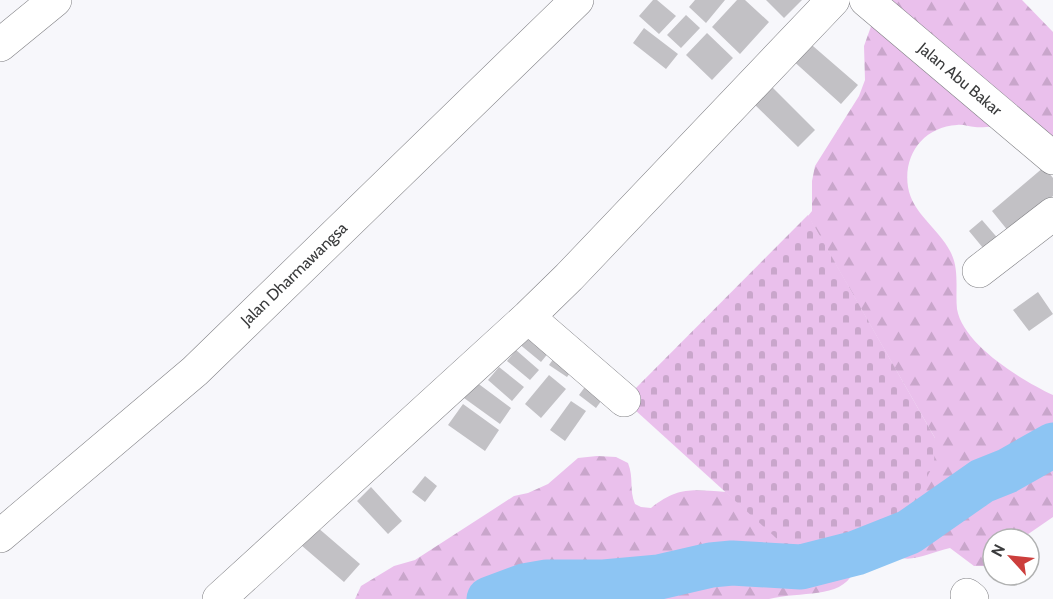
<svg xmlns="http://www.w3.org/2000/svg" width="1053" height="599" font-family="Cabin,sans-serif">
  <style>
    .forest { fill: url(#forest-firs) }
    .cemetery { fill: url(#cemetery-stones) }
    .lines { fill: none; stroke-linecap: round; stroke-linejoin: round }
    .river { stroke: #8dc5f3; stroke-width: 45 }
    .building { fill: #c2c1c5 }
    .minor-casing { stroke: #7f7f83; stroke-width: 34 }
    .minor { stroke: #fff; stroke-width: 33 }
    .labels { text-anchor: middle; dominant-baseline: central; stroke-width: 6; stroke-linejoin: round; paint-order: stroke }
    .street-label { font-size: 16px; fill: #3a3b3c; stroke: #fff }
  </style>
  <defs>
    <pattern id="forest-firs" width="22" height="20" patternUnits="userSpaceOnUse" patternTransform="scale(1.5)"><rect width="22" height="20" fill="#eac0ec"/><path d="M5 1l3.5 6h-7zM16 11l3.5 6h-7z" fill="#c9a6cb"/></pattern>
    <pattern id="cemetery-stones" width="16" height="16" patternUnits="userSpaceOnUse" patternTransform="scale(1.5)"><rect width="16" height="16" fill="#eac0ec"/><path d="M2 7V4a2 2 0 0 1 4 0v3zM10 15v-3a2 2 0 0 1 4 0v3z" fill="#c9a6cb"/></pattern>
  </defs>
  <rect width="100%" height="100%" fill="#f7f7fb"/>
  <path class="forest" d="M866 0H1022L1053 32V158C1037 149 1020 135 1002 128 995 125 984 128 975 127 969 127 963 124 957 125 924 127 903 154 908 187 912 213 939 229 950 251 960 269 955 290 957 309 963 345 1023 381 1053 395V517L1021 539H993V560L985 566H974L950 548C919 555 893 575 883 531L914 501 935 438 808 216 812 211V181L815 166 859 96 865 80 864 46 874 18Z
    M597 456 616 457 628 463C634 478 629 490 635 504L641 507 651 508C679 486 692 490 726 492L786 546 828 556 844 563 853 573C840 599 801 591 769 599H355L361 586 394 566 415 560 514 496 528 493 548 484 578 458Z"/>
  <path class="cemetery" d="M808 215 935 438 934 464 914 501 883 531 852 544 814 551 786 547 624 400Z"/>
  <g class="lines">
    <path class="river" d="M489 599 524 586 547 582H604L659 577 711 565 732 563 801 567 856 553 909 532 982 481 1007 471 1053 445"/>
  </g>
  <path class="building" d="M653 0H657L676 16 659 34 639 16Z
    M695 0H725L706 23 689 7Z
    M737 0H745L769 22 740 54 712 27Z
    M766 0H802L784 18Z
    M686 15 700 28 681 48 667 35Z
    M644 28 678 54 666 69 633 43Z
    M707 33 733 58 712 80 686 55Z
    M806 40 858 85 841 104 790 58Z
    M770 85 815 130 798 147 752 102Z
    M1044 167 1053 178V196L1009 232 992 211Z
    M982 220 1001 242 988 254 969 231Z
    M1038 292 1053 314 1029 331 1013 310Z
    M527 332 550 351 541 362 518 343Z
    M516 350 539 370 530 380 507 361Z
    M554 358 572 370 567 377 549 365Z
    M499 367 524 387 512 401 488 380Z
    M549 375 566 389 541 418 525 404Z
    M590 380 607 393 596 408 579 395Z
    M476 382 511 408 500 424 464 398Z
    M571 401 586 411 565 441 550 430Z
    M463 404 499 430 485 451 448 425Z
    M425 476 437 486 425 502 412 492Z
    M371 487 402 521 388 534 357 501Z
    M317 527 360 564 344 582 301 545Z"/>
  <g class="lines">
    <defs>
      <path id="minor" d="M866 0 1053 158
        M0 45 55 0
        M979 271 1053 214
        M528 317 624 400
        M0 536 195 371 577 0
        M967 595 972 599
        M219 599 528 317 569 277 833 0"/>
    </defs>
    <use href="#minor" class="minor-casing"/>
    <use href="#minor" class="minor"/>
  </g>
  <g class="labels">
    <g class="street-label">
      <text transform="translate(960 79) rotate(40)">Jalan Abu Bakar</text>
      <text transform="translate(294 274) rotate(-44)">Jalan Dharmawangsa</text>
    </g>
  </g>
  <g transform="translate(1011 557) rotate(297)"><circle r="28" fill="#ffffff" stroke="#b0b1b1" stroke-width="1.5"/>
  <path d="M0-4.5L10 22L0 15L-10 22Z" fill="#cc3e3c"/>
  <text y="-9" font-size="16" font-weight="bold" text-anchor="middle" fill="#3a3b3c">N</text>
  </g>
</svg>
